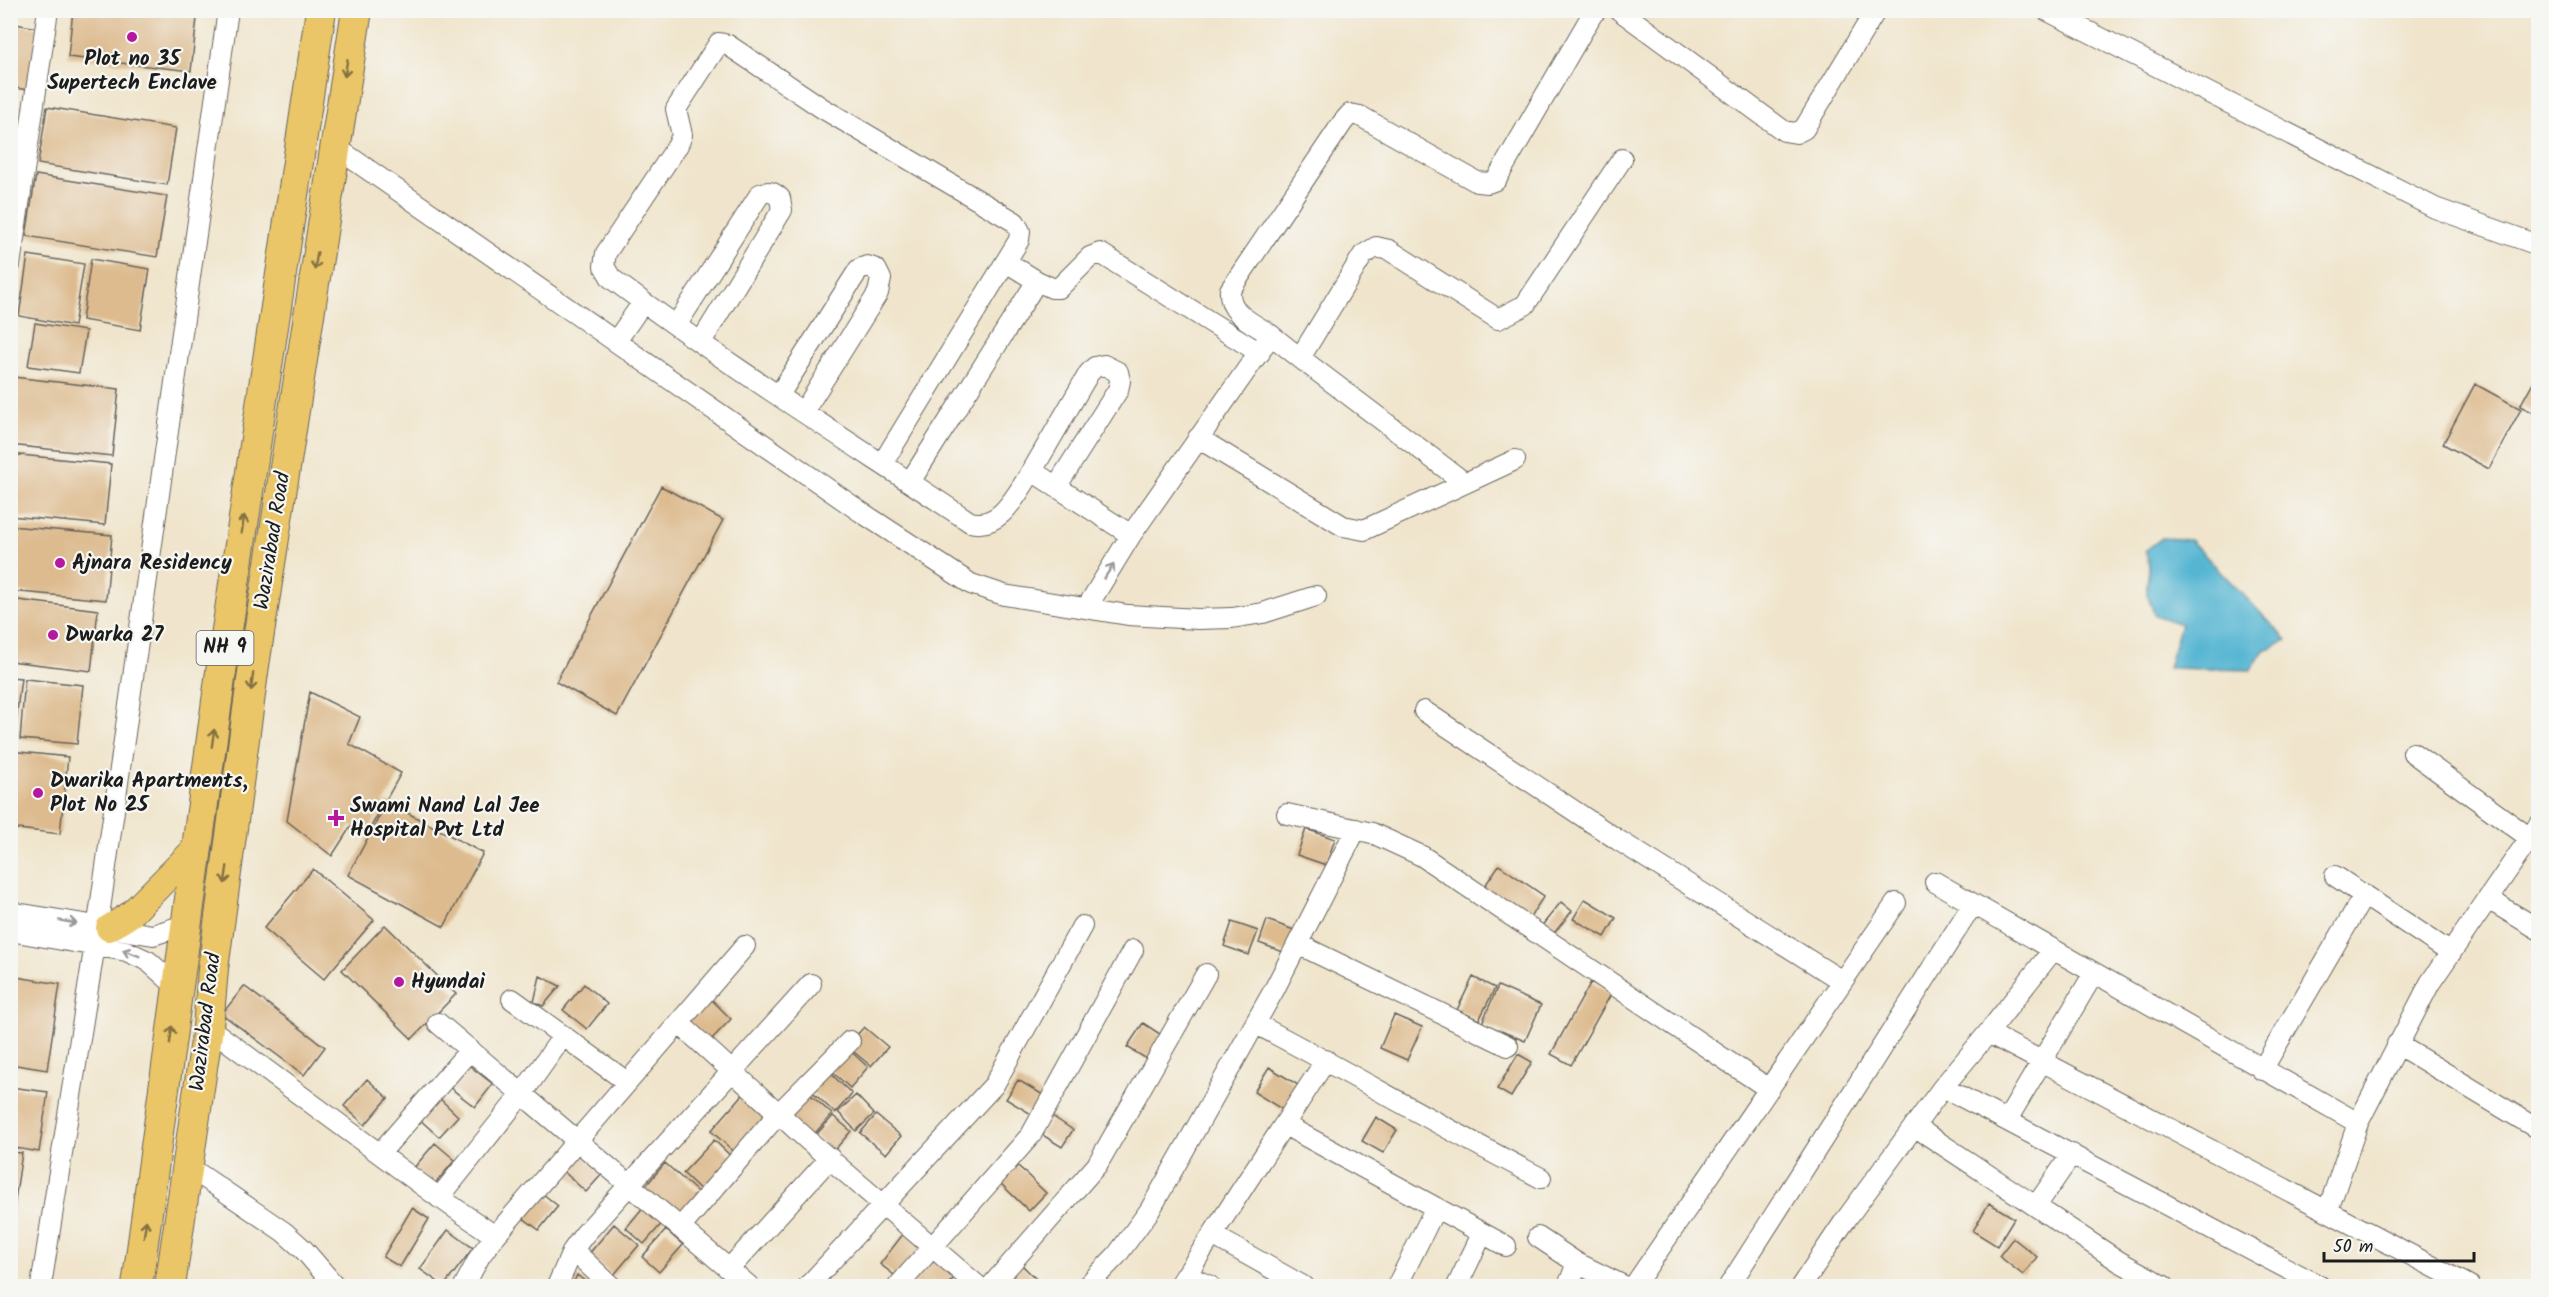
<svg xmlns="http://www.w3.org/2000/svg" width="2549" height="1297" font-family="Kalam,sans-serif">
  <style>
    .water { fill: #54b5d2; stroke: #386877; stroke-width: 1.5 }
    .building { fill: #ddbb8f }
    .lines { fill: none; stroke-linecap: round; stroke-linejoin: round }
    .minor-casing { stroke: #66625a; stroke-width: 22 }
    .major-casing { stroke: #66625a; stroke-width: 28 }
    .highway-casing { stroke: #66625a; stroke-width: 32 }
    .minor { stroke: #fff; stroke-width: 20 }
    .major { stroke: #ebc669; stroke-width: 26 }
    .highway { stroke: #ebc669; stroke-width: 30 }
    .oneway { stroke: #847142 }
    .oneway2 { stroke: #999 }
    .poi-dot { fill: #b5179e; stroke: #f6f6f2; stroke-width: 2 }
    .labels { text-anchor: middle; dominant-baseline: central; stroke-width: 4.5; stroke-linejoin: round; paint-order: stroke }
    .shield { fill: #f6f6f2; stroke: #5d5d5c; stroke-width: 1.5 }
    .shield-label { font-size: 20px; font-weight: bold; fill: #1c1c1c }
    .poi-label { font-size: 21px; font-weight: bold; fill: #1c1c1c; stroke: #f6f6f2; text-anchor: start }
    .street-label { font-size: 21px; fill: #1c1c1c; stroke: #f6f6f2 }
  </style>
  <rect width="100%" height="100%" fill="#f6f6f2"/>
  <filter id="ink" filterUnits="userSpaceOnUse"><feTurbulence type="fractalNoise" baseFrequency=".0167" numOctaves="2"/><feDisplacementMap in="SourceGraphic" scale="12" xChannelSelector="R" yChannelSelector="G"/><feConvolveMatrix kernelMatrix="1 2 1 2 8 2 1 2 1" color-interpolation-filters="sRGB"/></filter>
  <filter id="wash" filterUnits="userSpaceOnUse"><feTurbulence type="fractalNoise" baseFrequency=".008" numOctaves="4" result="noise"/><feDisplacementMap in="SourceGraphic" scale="24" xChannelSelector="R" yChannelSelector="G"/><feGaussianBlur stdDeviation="1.35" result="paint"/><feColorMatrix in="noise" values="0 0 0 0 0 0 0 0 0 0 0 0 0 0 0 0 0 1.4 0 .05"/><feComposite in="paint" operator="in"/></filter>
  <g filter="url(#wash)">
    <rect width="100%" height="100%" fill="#f0e5cc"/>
    <path class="water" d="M2162 538 2190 540 2287 640 2264 650 2251 670 2168 668 2181 624 2154 615C2153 607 2148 600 2147 593 2145 574 2154 572 2145 551Z"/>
    <g id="blocks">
      <path class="building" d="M73 10H136L197 18 191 71 68 57Z
        M10 23 38 28 28 90 10 87Z
        M47 107 176 128 167 185 38 164Z
        M10 121 23 123 19 147 10 146Z
        M36 175 167 196 157 257 26 236Z
        M28 255 84 264 74 326 19 316Z
        M91 259 150 269 140 330 82 320Z
        M35 323 86 331 79 373 28 366Z
        M2538 373V415L2520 406Z
        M13 377 119 389 112 456 10 445Z
        M2475 384 2521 409 2489 469 2443 444Z
        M10 454 111 464 105 525 10 516Z
        M661 486 723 520 617 716 556 682Z
        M10 526 112 535 106 600 10 591Z
        M10 599 98 610 91 671 10 661Z
        M10 677 21 678 14 736H10Z
        M25 679 83 685 77 744 20 739Z
        M310 692 360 717 349 744 401 773 368 832 351 826 332 856 287 821Z
        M10 751 68 757 60 834 10 828Z
        M387 802 483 853 444 927 348 875Z
        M1306 829 1335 839 1326 865 1297 855Z
        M1499 865 1544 896 1528 920 1482 890Z
        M313 869 374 920 324 979 264 928Z
        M1585 899 1616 918 1605 937 1573 919Z
        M1561 902 1572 911 1551 937 1540 928Z
        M1267 920 1294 930 1286 953 1259 943Z
        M1232 922 1258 931 1249 955 1224 946Z
        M385 925 456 994 412 1039 342 970Z
        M10 976 60 984 47 1070 10 1064Z
        M540 976 560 986 543 1006 534 1002Z
        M1473 977 1495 988 1479 1020 1457 1010Z
        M1591 982 1611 994 1571 1065 1551 1054Z
        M584 984 607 1004 587 1029 563 1010Z
        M244 986 325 1047 304 1075 222 1014Z
        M1498 986 1541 1005 1525 1041 1482 1023Z
        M707 995 731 1019 709 1042 685 1018Z
        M1394 1015 1422 1027 1407 1060 1380 1048Z
        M1143 1023 1166 1038 1150 1061 1127 1047Z
        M864 1027 888 1047 871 1066 847 1046Z
        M846 1047 868 1067 850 1088 828 1068Z
        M1518 1054 1532 1062 1511 1097 1497 1089Z
        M466 1063 493 1084 475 1107 448 1086Z
        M1269 1067 1298 1085 1283 1110 1254 1092Z
        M826 1069 852 1094 835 1113 808 1088Z
        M367 1079 388 1098 365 1125 344 1106Z
        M1018 1080 1050 1099 1038 1118 1006 1099Z
        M10 1087 48 1092 39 1152 10 1147Z
        M747 1090 775 1114 739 1156 711 1131Z
        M806 1091 832 1114 810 1139 784 1116Z
        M856 1095 874 1114 856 1131 838 1112Z
        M437 1096 458 1116 439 1137 417 1117Z
        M876 1115 901 1136 886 1154 860 1133Z
        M833 1116 851 1131 833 1152 815 1136Z
        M1052 1116 1073 1130 1062 1147 1041 1134Z
        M1376 1117 1397 1130 1383 1153 1362 1141Z
        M714 1140 736 1161 705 1194 683 1173Z
        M435 1143 455 1160 433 1186 413 1169Z
        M10 1152 22 1153 12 1221H10Z
        M579 1152 603 1173 586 1192 562 1170Z
        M665 1163 702 1196 680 1221 643 1189Z
        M1016 1164 1046 1193 1029 1211 999 1182Z
        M537 1189 558 1206 539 1230 518 1214Z
        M1989 1203 2014 1218 1997 1246 1973 1231Z
        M645 1205 664 1221 644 1244 626 1228Z
        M412 1208 429 1219 400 1267 383 1257Z
        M614 1224 639 1245 613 1276 588 1255Z
        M907 1229 929 1247 902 1281 880 1264Z
        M448 1230 473 1248 444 1286 420 1269Z
        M666 1230 683 1245 659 1272 642 1257Z
        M2013 1238 2037 1257 2023 1275 1999 1256Z
        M933 1257 955 1277 946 1286H919L912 1281Z
        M1021 1264 1041 1284 1039 1286H998Z
        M577 1275 591 1286H572Z"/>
    </g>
  </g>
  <g filter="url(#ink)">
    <use href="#blocks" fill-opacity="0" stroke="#66625a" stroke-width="1.5"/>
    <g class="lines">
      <defs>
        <path id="minor" d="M1619 10 1784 131 1796 133 1804 129 1876 10
          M2046 10 2435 208 2538 245
          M334 146 861 512 971 584 1004 595 1128 615 1198 619 1232 618 1263 613 1316 596
          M10 265 48 10
          M1037 281 1052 288H1059L1090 257 1100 253 1260 353
          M677 324 760 194C769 190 773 192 780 198L782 210 701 342
          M1271 335 1300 358
          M617 340 643 302
          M779 395 859 269 867 266 876 269 881 279 878 293 804 411
          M1198 438 1343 526 1364 530 1515 460
          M882 464 1019 240 1020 231 1015 222 822 108 728 45 719 43 676 109 682 135 678 145 606 253 604 266 611 278C726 365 850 442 970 522 1001 530 1017 493 1032 471L1131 535
          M1032 471 1089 373 1095 367 1104 365 1118 372 1120 381 1118 390 1056 487
          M910 482 1037 281 1006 262
          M1465 483 1300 358 1363 255 1376 247 1389 250 1498 319 1525 305 1622 159
          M1087 607 1131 535 1271 335C1253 323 1228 314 1230 290L1343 122 1350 114 1360 116 1477 182 1488 183 1496 180 1593 13 1597 10
          M1424 711 1618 840 1842 981
          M2413 753 2538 844
          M1287 814 1372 833 1422 856 1769 1089
          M2335 876 2451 953
          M1935 882 2358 1123
          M2488 899 2538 929
          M10 912 153 935 187 924
          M10 931 126 951 148 961 177 987
          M1298 944 1508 1046
          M512 999 627 1082
          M438 1023 749 1286
          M679 1023 810 1142 978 1286
          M1256 1024C1352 1074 1445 1129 1541 1178
          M208 1027 430 1191 495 1236
          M1988 1033 2053 950
          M2397 1044 2538 1129
          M2262 1070 2364 895
          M1943 1087 2320 1286
          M2007 1120 2094 973
          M1285 1125 1506 1246
          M1914 1126 2120 1262 2164 1286
          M380 1153 470 1050
          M186 1165 284 1232 304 1250 335 1286
          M439 1198 522 1094 563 1036
          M2036 1206 2072 1154
          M2328 1210 2358 1123 2430 983 2538 826
          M680 1228 779 1113 850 1041
          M1214 1236 1303 1286
          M1538 1237 1577 1263 1624 1286
          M573 1250 611 1286
          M729 1269 830 1158
          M1187 1276 1210 1286
          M41 1286 95 944 228 10
          M464 1286 480 1256 495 1236 745 946
          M557 1286 573 1250 583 1236 811 984
          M808 1286 994 1085 1082 926
          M898 1286 1031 1135 1133 950
          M991 1286 1097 1165 1206 974
          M1087 1286 1117 1255 1150 1210 1274 990 1356 829
          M1179 1286 1326 1060
          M1397 1286 1435 1209
          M1457 1286 1482 1234
          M1568 1286 1577 1263
          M1634 1286 1896 903
          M1729 1286 1973 904
          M1801 1286 1844 1222 1943 1087 1988 1033 2470 1286"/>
        <path id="major" d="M109 928 131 914 199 845"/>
        <path id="highway" d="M137 1286 224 650 321 10
          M170 1286 208 1027 213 969 254 665 357 10"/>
      </defs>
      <use href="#minor" class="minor-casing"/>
      <use href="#major" class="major-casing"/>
      <use href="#highway" class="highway-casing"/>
      <use href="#minor" class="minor"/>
      <use href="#major" class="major"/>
      <use href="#highway" class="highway"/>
    </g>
    <defs><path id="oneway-shaft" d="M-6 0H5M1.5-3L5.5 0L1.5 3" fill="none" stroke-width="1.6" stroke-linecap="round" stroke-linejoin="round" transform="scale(1.5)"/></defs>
    <g class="oneway">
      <use href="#oneway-shaft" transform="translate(346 68) rotate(99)"/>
      <use href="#oneway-shaft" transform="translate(316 261) rotate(99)"/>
      <use href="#oneway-shaft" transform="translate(243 524) rotate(-82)"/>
      <use href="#oneway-shaft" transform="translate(252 682) rotate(98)"/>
      <use href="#oneway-shaft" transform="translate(213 738) rotate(-82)"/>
      <use href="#oneway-shaft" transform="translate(226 875) rotate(98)"/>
      <use href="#oneway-shaft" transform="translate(171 1035) rotate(-82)"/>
      <use href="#oneway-shaft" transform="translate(145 1229) rotate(-82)"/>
    </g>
    <g class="oneway2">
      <use href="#oneway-shaft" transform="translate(1109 571) rotate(-58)"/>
      <use href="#oneway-shaft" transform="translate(68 922) rotate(10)"/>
      <use href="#oneway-shaft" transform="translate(131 953) rotate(-159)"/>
    </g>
  </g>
  <g class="poi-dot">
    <circle cx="132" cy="37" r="6"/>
    <circle cx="60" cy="563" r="6"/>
    <circle cx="53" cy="635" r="6"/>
    <circle cx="38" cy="793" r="6"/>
    <path d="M333 809h6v6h6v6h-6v6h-6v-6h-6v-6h6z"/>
    <circle cx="399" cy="982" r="6"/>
  </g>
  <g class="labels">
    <rect class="shield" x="196.5" y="631" width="57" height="34" rx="4.5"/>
    <g class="shield-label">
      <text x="225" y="648">NH 9</text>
    </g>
    <g class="poi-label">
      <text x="132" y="59" text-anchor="middle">Plot no 35<tspan x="132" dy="24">Supertech Enclave</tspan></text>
      <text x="72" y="563">Ajnara Residency</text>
      <text x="65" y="635">Dwarka 27</text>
      <text x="50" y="781">Dwarika Apartments,<tspan x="50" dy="24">Plot No 25</tspan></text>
      <text x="350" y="806">Swami Nand Lal Jee<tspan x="350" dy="24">Hospital Pvt Ltd</tspan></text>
      <text x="411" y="982">Hyundai</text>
    </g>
    <g class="street-label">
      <text transform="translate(273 541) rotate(-81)">Wazirabad Road</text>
      <text transform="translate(206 1022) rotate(-83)">Wazirabad Road</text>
    </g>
  </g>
  <rect width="2549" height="1297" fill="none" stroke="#f6f6f2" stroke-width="36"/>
  <path d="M2324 1252v9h150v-9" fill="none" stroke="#1c1c1c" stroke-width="3"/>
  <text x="2333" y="1252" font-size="18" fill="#1c1c1c" stroke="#f6f6f2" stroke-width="4.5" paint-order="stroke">50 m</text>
</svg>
